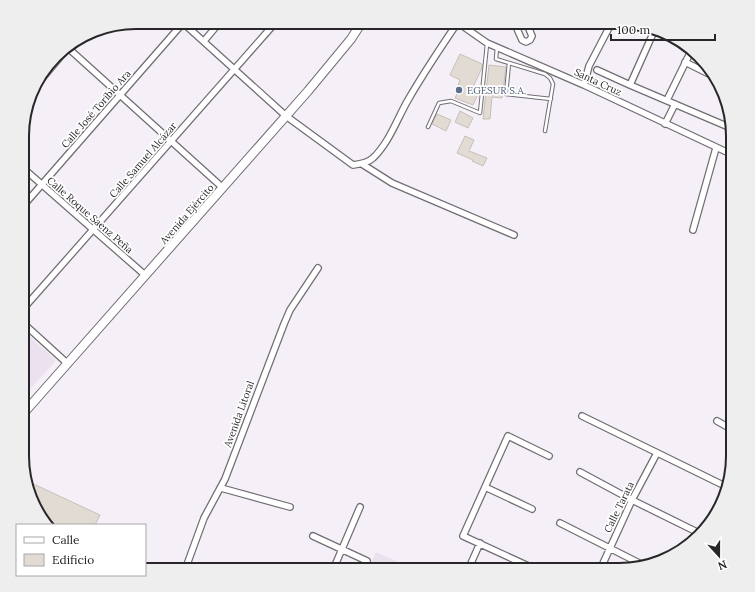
<svg xmlns="http://www.w3.org/2000/svg" width="755" height="592" font-family="Lora,serif">
  <style>
    .built { fill: #ece2ef }
    .green { fill: #b3d07a }
    .building { fill: #e1dbd4; stroke: #c5c0b9 }
    .lines { fill: none; stroke-linecap: round; stroke-linejoin: round }
    .lane-casing { stroke: #726d73; stroke-width: 4.5 }
    .street-casing { stroke: #726d73; stroke-width: 8 }
    .secondary-casing { stroke: #726d73; stroke-width: 10 }
    .lane { stroke: #fff; stroke-width: 2.5 }
    .street { stroke: #fff; stroke-width: 5.5 }
    .secondary { stroke: #fff; stroke-width: 8 }
    .service-dot { fill: #5c6f8a; stroke: #fff; stroke-width: 1.5 }
    .labels { text-anchor: middle; dominant-baseline: central; stroke-width: 3.5; stroke-linejoin: round; paint-order: stroke }
    .street-label { font-size: 10px; fill: #282628; stroke: #fff }
    .service-label { font-size: 10px; fill: #4e5e75; stroke: #fff; text-anchor: start }
    .rim { fill: none; stroke: #282628; stroke-width: 2 }
  </style>
  <rect width="100%" height="100%" fill="#f5f0f7"/>
  <path class="built" d="M23 331 55 359V362L22 398Z
    M376 552 417 570H368Z"/>
  <path class="green" d="M187 22H205L197 31Z"/>
  <path class="building" d="M460 54 482 64V68L472 89 479 92 473 105 455 98 461 86 458 85 460 80 450 75Z
    M489 65 506 67 502 98 492 97 490 119H483Z
    M460 111 473 118 468 128 455 122Z
    M437 114 451 120 446 131 432 124Z
    M465 136 474 140 469 151 487 158 483 166 472 161 473 160 457 153Z
    M27 481 100 515 95 525H48L34 507Z"/>
  <g class="lines">
    <defs>
      <path id="lane" d="M497 47 496 59 545 74 550 78 553 84 545 131
        M509 63 506 94 551 99
        M428 127 439 103 451 101 480 113 487 44"/>
      <path id="street" d="M182 22 286 116 353 165C360 164 368 163 373 158 389 143 397 119 408 100 423 74 441 47 458 22
        M457 22 487 43 584 85 733 155
        M514 22 522 40 526 42 530 40 532 36 526 22
        M204 41 220 22
        M67 47 223 188
        M685 62 715 77
        M597 70 630 85 731 128
        M584 85 589 66 612 22
        M630 85 655 29
        M667 100 692 49
        M665 124 675 104
        M362 164 392 183 514 235
        M23 168 145 275
        M23 206 183 23
        M693 230 716 148
        M23 309 276 22
        M23 323 68 364
        M582 416 727 487
        M717 421 733 430
        M580 472 632 500 701 534
        M485 487 532 509
        M221 488 290 507
        M715 514 725 495
        M560 523 643 565
        M313 536 367 561
        M185 570 204 518 225 479 284 324 290 310 318 268
        M333 570 360 507
        M468 570 480 543
        M537 570 463 536 508 436 549 456
        M600 570 632 500 657 453"/>
      <path id="secondary" d="M36 84 68 46
        M22 415 308 91 351 39 362 22"/>
    </defs>
    <use href="#lane" class="lane-casing"/>
    <use href="#street" class="street-casing"/>
    <use href="#secondary" class="secondary-casing"/>
    <use href="#lane" class="lane"/>
    <use href="#street" class="street"/>
    <use href="#secondary" class="secondary"/>
  </g>
  <circle class="service-dot" cx="459" cy="90" r="4"/>
  <g class="labels">
    <g class="street-label">
      <text transform="translate(598 82) rotate(25)">Santa Cruz</text>
      <text transform="translate(96 109) rotate(-49)">Calle José Toribio Ara</text>
      <text transform="translate(143 160) rotate(-49)">Calle Samuel Alcázar</text>
      <text transform="translate(187 214) rotate(-49)">Avenida Ejército</text>
      <text transform="translate(90 215) rotate(41)">Calle Roque Saenz Peña</text>
      <text transform="translate(239 414) rotate(-70)">Avenida Litoral</text>
      <text transform="translate(619 507) rotate(-64)">Calle Tarata</text>
    </g>
    <g class="service-label">
      <text x="467" y="90">EGESUR S.A.</text>
    </g>
  </g>
  <path d="M0 0H755V592H0ZM136 29H619A107 107 0 0 1 726 136V456A107 107 0 0 1 619 563H136A107 107 0 0 1 29 456V136A107 107 0 0 1 136 29Z" fill="#eee" fill-rule="evenodd"/>
  <path class="rim" d="M136 29H619A107 107 0 0 1 726 136V456A107 107 0 0 1 619 563H136A107 107 0 0 1 29 456V136A107 107 0 0 1 136 29Z"/>
  <rect x="16" y="524" width="130" height="52" fill="#ffffff" stroke="#a9a8a9"/>
  <rect x="24" y="537" width="20" height="6" fill="#ffffff" stroke="#a9a8a9"/>
  <text x="52" y="544" font-size="12" fill="#282628">Calle</text>
  <rect x="24" y="554" width="20" height="12" fill="#e1dbd4" stroke="#a9a8a9"/>
  <text x="52" y="564" font-size="12" fill="#282628">Edificio</text>
  <g transform="translate(719 556) rotate(159)" stroke="#ffffff" stroke-width="3" paint-order="stroke">
  <path d="M0-3L7 15L0 10L-7 15Z" fill="#282628"/>
  <text y="-6" font-size="11" font-weight="bold" text-anchor="middle" fill="#282628">N</text>
  </g>
  <path d="M611 34v6h104v-6" fill="none" stroke="#282628" stroke-width="2"/>
  <text x="617" y="34" font-size="12" fill="#282628" stroke="#ffffff" stroke-width="3" paint-order="stroke">100 m</text>
</svg>
